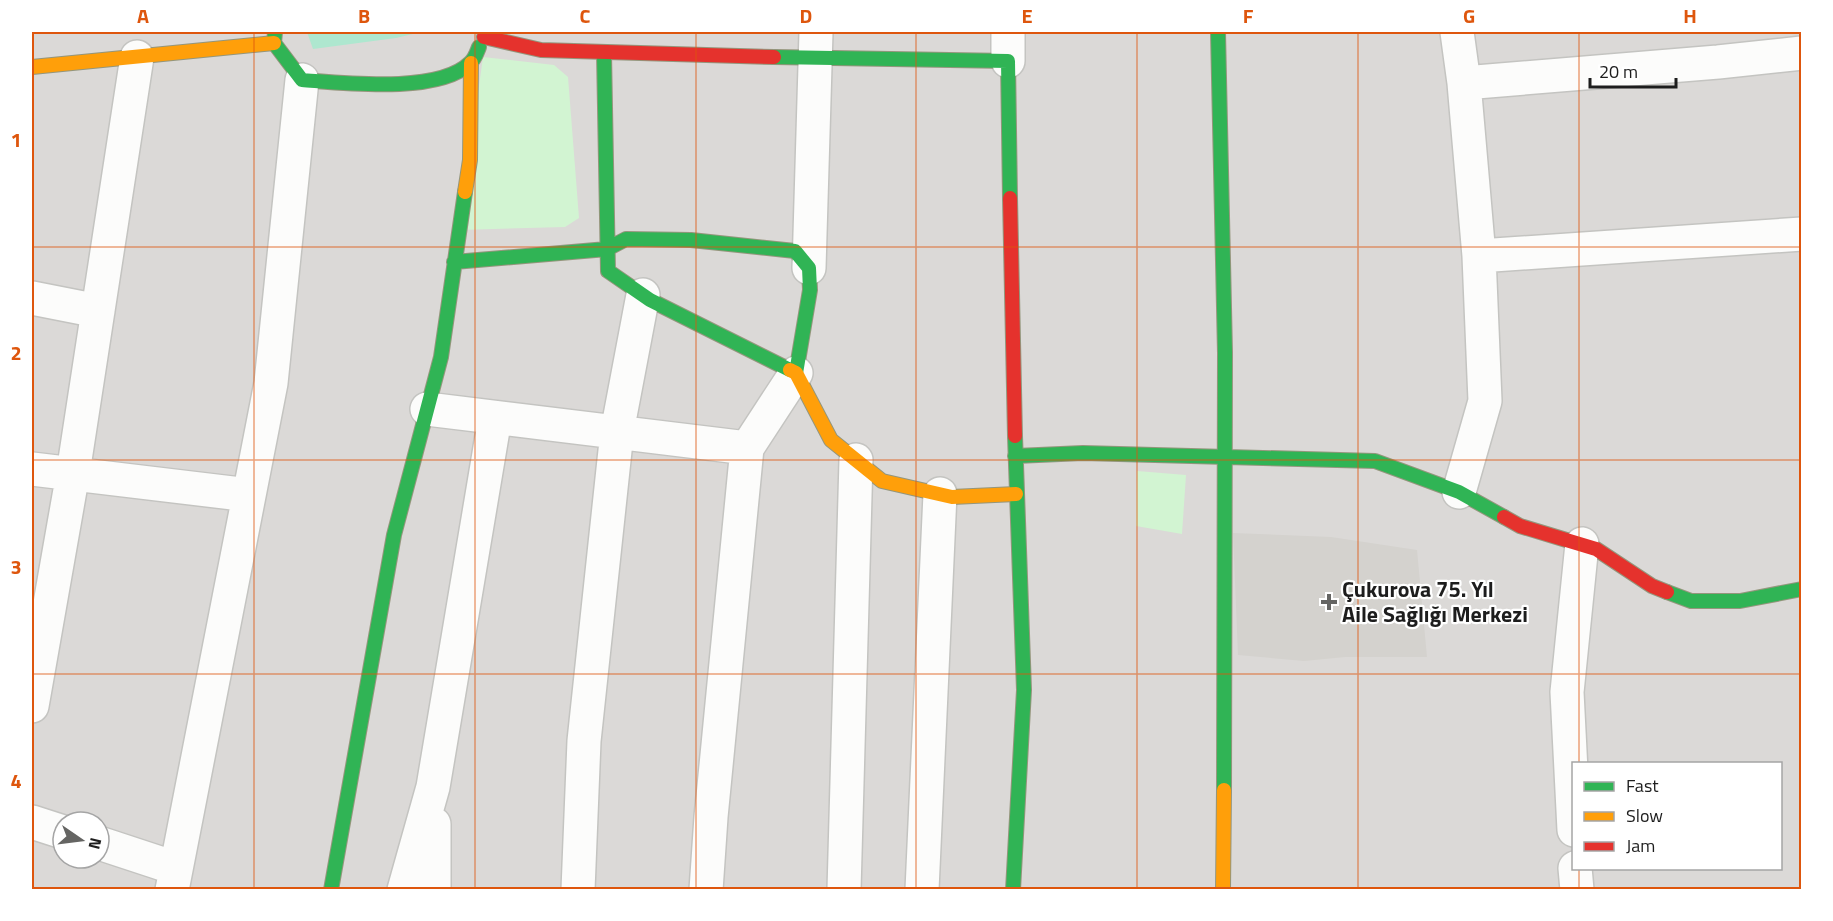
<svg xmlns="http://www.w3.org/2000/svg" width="1833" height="921" font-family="'Titillium Web',sans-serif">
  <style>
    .residential { fill: #dbd9d7; fill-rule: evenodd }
    .park { fill: #d2f4d2 }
    .pitch { fill: #aee7cf }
    .building { fill: #d4d2ce }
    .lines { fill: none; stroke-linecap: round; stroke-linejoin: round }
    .street-casing { stroke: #c4c4c1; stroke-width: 36 }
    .fast-casing { stroke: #94967c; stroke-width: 16 }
    .slow-casing { stroke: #94967c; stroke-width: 16 }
    .jam-casing { stroke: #94967c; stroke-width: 16 }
    .street { stroke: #fcfcfb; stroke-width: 33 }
    .fast { stroke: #30b455; stroke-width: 14 }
    .slow { stroke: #ff9f0a; stroke-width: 14 }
    .jam { stroke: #e5322d; stroke-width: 14 }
    .grid { fill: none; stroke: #de560d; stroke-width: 1.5; stroke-opacity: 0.55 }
    .poi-dot { fill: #656563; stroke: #fff; stroke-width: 2 }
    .labels { text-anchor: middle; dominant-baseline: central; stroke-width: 4.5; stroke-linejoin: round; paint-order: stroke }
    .poi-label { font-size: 22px; font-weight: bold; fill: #1d1d1d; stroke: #fff; text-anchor: start }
    .neatline { fill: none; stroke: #de560d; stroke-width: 2 }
    .grid-label { font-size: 20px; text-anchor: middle; font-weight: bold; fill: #de560d }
  </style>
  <rect width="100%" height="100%" fill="#eceae5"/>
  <path class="residential" d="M32 32H1801V889H32ZM1574 764H1780V868H1574ZM63 822H99V858H63Z"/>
  <path class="park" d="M483 57 554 65 568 77 579 218 565 227 459 230Z
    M1137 471 1186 475 1182 534 1136 526Z"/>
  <path class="pitch" d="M307 32H421L396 38 313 49Z"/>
  <path class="building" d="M1233 533 1331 537 1417 550 1427 657H1345L1304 661 1238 655Z"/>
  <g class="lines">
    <defs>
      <path id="street" d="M1008 32V61
        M1457 32 1464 83 1479 256 1485 401 1459 492
        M1464 83 1718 62 1802 53
        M1479 256 1802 234
        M809 268 816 32
        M32 298 98 311
        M427 409 747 448
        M32 469 249 495
        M32 706 73 473 137 57
        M32 822 63 832
        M434 824V890
        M1574 830 1567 692 1582 544
        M99 843 175 868
        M1575 868 1577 890
        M172 890 271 383 302 80
        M404 890 433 787 495 418
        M578 890 584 741 617 432 643 295
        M706 890 711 817 747 448 796 373
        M844 890 856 460
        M922 890 940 494"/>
      <path id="fast" d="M275 32 274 43 302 80C344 83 439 94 470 63 475 59 477 52 479 47
        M1218 32 1225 353 1224 790
        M604 53 608 271 650 300 790 370
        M774 57 1008 61 1010 198
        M454 262 607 249 626 239 691 240 795 251 809 268 810 290 796 373
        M1015 456 1083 453 1375 461 1459 492 1504 517
        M1667 592 1691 601H1740L1802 589
        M331 890 394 535 441 357 465 192
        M1013 890 1024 690 1015 436"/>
      <path id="slow" d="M32 67 274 43
        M465 192 470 160 471 63
        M790 370 796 373 831 440 882 481 952 497 1016 494
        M1223 890 1224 790"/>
      <path id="jam" d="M484 37 541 50 774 57
        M1010 198 1015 436
        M1504 517 1520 526 1596 549 1652 586 1667 592"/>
    </defs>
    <use href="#street" class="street-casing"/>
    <use href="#fast" class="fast-casing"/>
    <use href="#slow" class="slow-casing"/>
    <use href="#jam" class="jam-casing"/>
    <use href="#street" class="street"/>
    <use href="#fast" class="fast"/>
    <use href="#slow" class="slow"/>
    <use href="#jam" class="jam"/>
  </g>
  <path class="grid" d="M254 32V890M475 32V890M696 32V890M916 32V890M1137 32V890M1358 32V890M1579 32V764M32 247H1802M32 460H1802M32 674H1802M1579 868V890"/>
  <path class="poi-dot" d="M1326 593h6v6h6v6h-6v6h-6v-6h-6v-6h6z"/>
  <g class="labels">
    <g class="poi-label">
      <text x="1342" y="589">Çukurova 75. Yıl<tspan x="1342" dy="25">Aile Sağlığı Merkezi</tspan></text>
    </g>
  </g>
  <rect width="1833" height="921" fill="none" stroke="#ffffff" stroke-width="66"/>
  <rect x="1572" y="762" width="210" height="108" fill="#ffffff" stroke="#a5a5a5" stroke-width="1.5"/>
  <rect x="1584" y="782" width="30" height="9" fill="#30b455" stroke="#a5a5a5" stroke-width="1.5"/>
  <text x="1626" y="792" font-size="18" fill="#1d1d1d">Fast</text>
  <rect x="1584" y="812" width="30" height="9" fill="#ff9f0a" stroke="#a5a5a5" stroke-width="1.5"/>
  <text x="1626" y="822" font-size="18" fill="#1d1d1d">Slow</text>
  <rect x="1584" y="842" width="30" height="9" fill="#e5322d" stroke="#a5a5a5" stroke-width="1.5"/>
  <text x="1626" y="852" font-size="18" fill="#1d1d1d">Jam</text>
  <g transform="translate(81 840) rotate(104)"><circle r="28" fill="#ffffff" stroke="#a5a5a5" stroke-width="1.5"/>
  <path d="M0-4.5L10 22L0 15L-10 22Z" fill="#656563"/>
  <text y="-9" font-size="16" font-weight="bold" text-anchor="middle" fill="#1d1d1d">N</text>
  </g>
  <path d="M1590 78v9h86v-9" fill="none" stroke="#1d1d1d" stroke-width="3"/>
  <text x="1599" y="78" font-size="18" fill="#1d1d1d" stroke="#ffffff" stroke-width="4.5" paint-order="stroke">20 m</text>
  <rect x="33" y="33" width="1767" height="855" class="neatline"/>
  <g class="grid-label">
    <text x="143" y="23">A</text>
    <text x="364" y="23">B</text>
    <text x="585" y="23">C</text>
    <text x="806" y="23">D</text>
    <text x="1027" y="23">E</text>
    <text x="1248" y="23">F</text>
    <text x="1469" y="23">G</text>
    <text x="1690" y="23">H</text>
    <text x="16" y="147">1</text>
    <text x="16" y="360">2</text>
    <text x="16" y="574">3</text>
    <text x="16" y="788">4</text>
  </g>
</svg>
